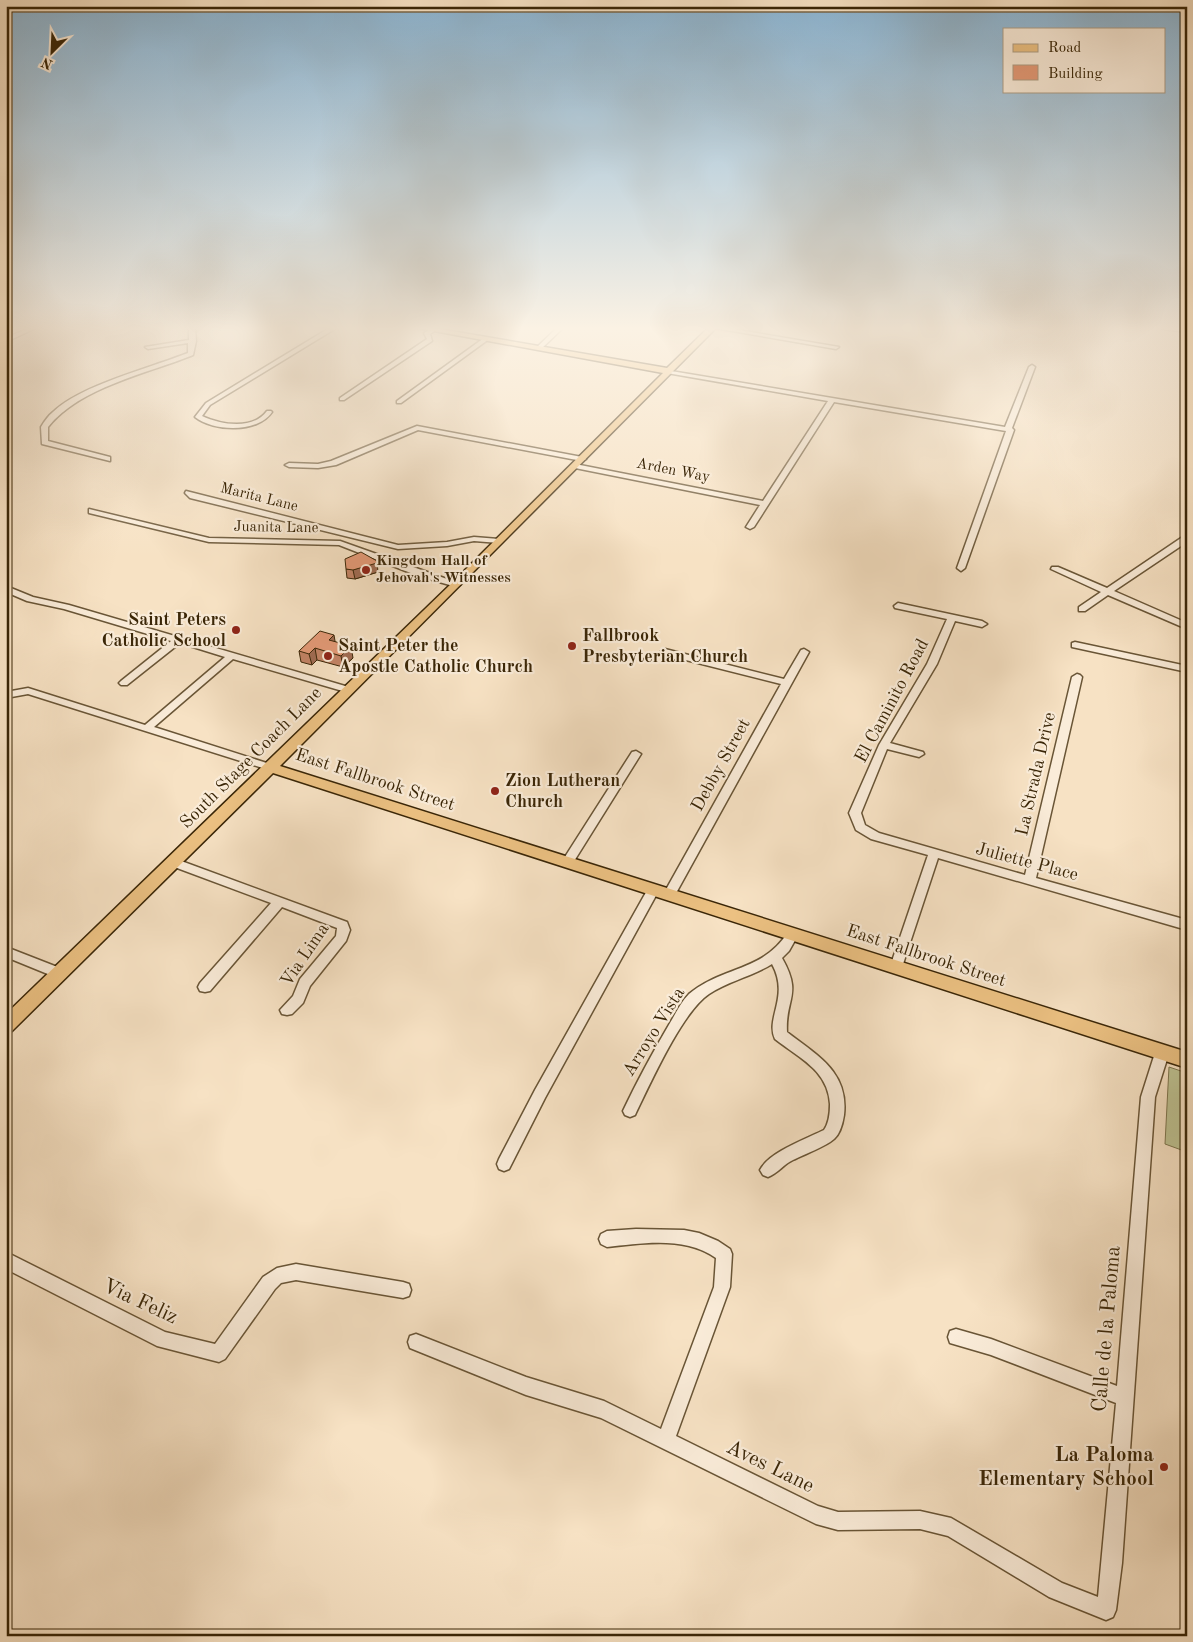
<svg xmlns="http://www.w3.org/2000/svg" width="1193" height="1642" font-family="'Old Standard TT',serif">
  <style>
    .green { fill: #bec393; stroke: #7c744d }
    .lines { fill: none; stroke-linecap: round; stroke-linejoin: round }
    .minor-casing { stroke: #695536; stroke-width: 3 }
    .major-casing { stroke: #3a2607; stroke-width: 3 }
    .minor { fill: #faecd9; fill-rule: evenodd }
    .major { fill: #ecc182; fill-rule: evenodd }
    .wall { fill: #c48466; stroke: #3a2607 }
    .shaded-wall { fill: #a06c53; stroke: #3a2607 }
    .building { fill: #e49a77; stroke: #3a2607 }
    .poi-dot { fill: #8f2418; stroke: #faecd9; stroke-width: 2 }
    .labels { text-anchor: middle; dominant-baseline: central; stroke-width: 4.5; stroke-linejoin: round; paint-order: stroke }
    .far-street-label { font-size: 15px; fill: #3a2607; stroke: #faecd9 }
    .far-poi-label { font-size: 15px; font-weight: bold; fill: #3a2607; stroke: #faecd9; text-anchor: start }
    .poi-label { font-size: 18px; font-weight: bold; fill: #3a2607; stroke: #faecd9; text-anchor: start }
    .street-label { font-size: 18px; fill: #3a2607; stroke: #faecd9 }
    .near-street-label { font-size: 21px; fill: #3a2607; stroke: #faecd9 }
    .near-poi-label { font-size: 21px; font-weight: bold; fill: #3a2607; stroke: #faecd9; text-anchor: end }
  </style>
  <rect width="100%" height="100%" fill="#f7e2c4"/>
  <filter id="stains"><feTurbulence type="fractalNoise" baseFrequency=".004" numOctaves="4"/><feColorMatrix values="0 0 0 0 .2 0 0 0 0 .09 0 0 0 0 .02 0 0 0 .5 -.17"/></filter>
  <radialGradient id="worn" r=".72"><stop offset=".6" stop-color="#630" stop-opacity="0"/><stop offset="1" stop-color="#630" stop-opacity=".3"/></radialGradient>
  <path class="green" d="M1169 1067 1187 1073V1152L1165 1144Z"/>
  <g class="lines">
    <defs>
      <path id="minor" d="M31 327 36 328 6 342V338Z
        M189 327H195L196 341 193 355C146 374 80 387 48 427V441L110 457V461L42 444 41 427C44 422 48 416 53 412 81 385 150 368 188 353V343L148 349 145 347 189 340Z
        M331 327H338L210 405 202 416C222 425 253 430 267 411H271L272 412C258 433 214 432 195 417L206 403Z
        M433 327H440L430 334 432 341 344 400H340V398L427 339 424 333Z
        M558 327H564L541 349H537V347Z
        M709 327H721L839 347 836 349Z
        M1160 327 1187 328V332L1163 329Z
        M484 338 489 339 401 403H397V401Z
        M1032 365 1035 367 1012 428 1014 430 965 568 961 571 957 568 1006 431 834 402 754 527 750 529 746 527 760 505 575 468 571 466 575 464 763 501 828 401 667 373 665 372V370L1005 427 1029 367Z
        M417 426 582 457 586 459 582 461 418 430 336 465 318 468 289 467 285 465 289 463 318 464 331 461Z
        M186 491 398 545 447 542 474 537 499 539 503 541 499 543 474 541 447 546 398 549 190 498 185 493Z
        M89 509 209 538 340 541 461 584 457 587 421 577 339 545 209 542 89 513Z
        M1184 536H1187V542L1114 591 1187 623V629L1108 595 1085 611H1079V607L1101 592 1051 569 1052 567H1058L1107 588Z
        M6 586 33 597 69 605 352 688 354 690 349 693 346 692 233 659 154 727 273 765 274 767 269 770 28 694 6 698V692L28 688 145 725 225 657 180 643 127 685H121L119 683 121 681 171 641 64 609 27 601 6 592Z
        M898 603 982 621 987 624 982 627 955 621 937 664 890 743 923 752 924 754 919 757 887 749 861 813 865 825 879 833 1025 875 1072 677 1077 674 1080 675 1082 677 1036 878 1187 920V930L938 858 902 967 901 971 896 972 891 971 890 967 928 855 871 839 856 830 849 813 879 745 927 664 947 619 895 608 894 606Z
        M1075 642 1187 666V672L1072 647V643Z
        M665 649 784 679 801 650 804 649 809 652 675 895 673 898H665L663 895 781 684 662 654 660 652Z
        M636 751 641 754 571 866H563L561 863 563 860 632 752Z
        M173 858 347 922 350 930 346 941 310 986 303 1003 292 1014 287 1015 282 1014 280 1010 293 996 300 979 336 936 337 928 282 907 210 991 205 992 200 991 198 987 200 983 271 903 169 865 167 862 169 859Z
        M653 886 657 887 659 890 545 1098 509 1169 504 1171 499 1169 497 1164 499 1159 535 1090 649 887Z
        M792 930 796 932 798 935 789 951 782 958C803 995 785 998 787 1032 816 1055 849 1071 844 1115 843 1122 840 1134 834 1139 825 1147 805 1154 793 1160 784 1164 778 1173 768 1177L763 1175 760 1170C769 1152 806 1139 824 1130 829 1123 830 1113 830 1104 828 1070 799 1058 775 1039 765 1018 790 997 772 964 753 976 729 981 709 994 682 1012 650 1084 635 1115L630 1117 625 1115 623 1111C637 1081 653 1052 670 1023 676 1013 681 1002 689 994 722 966 763 972 788 932Z
        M6 947 65 970 66 974 65 978 60 979 6 957Z
        M1162 1047 1167 1049 1169 1053 1155 1097 1122 1563 1116 1610 1113 1617 1106 1620 1049 1597 948 1536 920 1529 838 1530 816 1524 601 1418 526 1395 410 1348 408 1342 410 1336 416 1334 526 1377 604 1401 661 1429 714 1287 716 1258C686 1236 642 1243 607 1247L601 1244 599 1239 601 1234 607 1231 636 1229 684 1230 699 1233 718 1241 730 1249 732 1254 730 1287 676 1436 818 1506 838 1512 920 1511 951 1518 1062 1583 1098 1597 1116 1403 991 1355 950 1343 948 1337 950 1331 956 1329 991 1339 1117 1386 1141 1097 1155 1053 1157 1049Z
        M6 1252 165 1332 215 1344 263 1277 277 1268 296 1264 403 1282 409 1284 411 1290 409 1296 403 1298 296 1280 281 1283 275 1289 225 1359 219 1362 157 1346 6 1269Z"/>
      <path id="major" d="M412 327H428L667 368 709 327H717L280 766 1187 1052V1068L273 773 12 1031 6 1033V1014L453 582 663 373Z"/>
    </defs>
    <use href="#minor" class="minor-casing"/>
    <use href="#major" class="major-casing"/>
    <use href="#minor" class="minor"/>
    <use href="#major" class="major"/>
  </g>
  <path class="wall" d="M346 569 378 570V572L355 579 347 578Z
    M335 642 353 658 343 667 317 660 312 665 301 662 299 651Z"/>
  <path class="shaded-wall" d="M377 561 378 572 355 579 353 570Z
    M334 635 336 647 329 640Z
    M351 646 353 658 343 667 341 656Z
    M315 648 317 660 312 665 309 654Z"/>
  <path class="building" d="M361 552 377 561V563L353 570 346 569 345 559Z
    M320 631 334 635 329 640 351 646 341 656 315 648 309 654 299 651Z"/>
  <linearGradient id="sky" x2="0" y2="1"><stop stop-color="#8bb7d7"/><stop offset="0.59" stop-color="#fbf2e4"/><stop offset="1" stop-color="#fbf2e4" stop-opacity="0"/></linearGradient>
  <rect width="1193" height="557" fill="url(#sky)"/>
  <g class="poi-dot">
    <circle cx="366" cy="570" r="5"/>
    <circle cx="236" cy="630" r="5"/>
    <circle cx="572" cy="646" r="5"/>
    <circle cx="328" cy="656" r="5"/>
    <circle cx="495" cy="791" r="5"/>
    <circle cx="1164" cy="1467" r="5"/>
  </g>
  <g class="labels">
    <g class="far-street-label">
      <text transform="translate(673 471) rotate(11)">Arden Way</text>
      <text transform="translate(259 498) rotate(14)">Marita Lane</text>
      <text transform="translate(276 528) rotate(1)">Juanita Lane</text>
    </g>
    <g class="far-poi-label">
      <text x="376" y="561">Kingdom Hall of<tspan x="376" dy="17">Jehovah's Witnesses</tspan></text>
    </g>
    <g class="poi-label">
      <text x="226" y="620" text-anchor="end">Saint Peters<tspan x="226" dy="21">Catholic School</tspan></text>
      <text x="582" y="636">Fallbrook<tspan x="582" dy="21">Presbyterian Church</tspan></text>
      <text x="338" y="646">Saint Peter the<tspan x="338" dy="21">Apostle Catholic Church</tspan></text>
      <text x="505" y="781">Zion Lutheran<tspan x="505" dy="21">Church</tspan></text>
    </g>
    <g class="street-label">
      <text transform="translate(892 701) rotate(-62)">El Caminito Road</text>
      <text transform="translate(251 758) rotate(-45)">South Stage Coach Lane</text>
      <text transform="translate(721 765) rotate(-61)">Debby Street</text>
      <text transform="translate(1036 774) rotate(-77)">La Strada Drive</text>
      <text transform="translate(375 780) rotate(18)">East Fallbrook Street</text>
      <text transform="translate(1027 862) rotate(15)">Juliette Place</text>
      <text transform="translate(305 955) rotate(-56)">Via Lima</text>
      <text transform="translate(926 956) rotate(18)">East Fallbrook Street</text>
      <text transform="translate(654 1032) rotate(-58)">Arroyo Vista</text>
    </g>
    <g class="near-street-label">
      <text transform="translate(140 1302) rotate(25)">Via Feliz</text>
      <text transform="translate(1107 1329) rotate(-85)">Calle de la Paloma</text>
      <text transform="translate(770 1467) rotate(26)">Aves Lane</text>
    </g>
    <g class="near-poi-label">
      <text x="1154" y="1455">La Paloma<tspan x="1154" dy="24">Elementary School</tspan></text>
    </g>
  </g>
  <rect width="1193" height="1642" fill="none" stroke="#f7e2c4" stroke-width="25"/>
  <rect x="8" y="8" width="1178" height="1627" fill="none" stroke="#3a2607" stroke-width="2.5"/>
  <rect x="12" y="12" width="1168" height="1617" fill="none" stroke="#3a2607"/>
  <rect x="1003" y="28" width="162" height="65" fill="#faecd9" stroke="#ad9d85"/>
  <rect x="1013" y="44" width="25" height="8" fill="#ecc182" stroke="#ad9d85"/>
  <text x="1048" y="52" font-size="15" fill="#3a2607">Road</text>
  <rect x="1013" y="65" width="25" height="15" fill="#e49a77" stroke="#ad9d85"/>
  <text x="1048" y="78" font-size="15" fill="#3a2607">Building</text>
  <g transform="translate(52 52) rotate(204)" stroke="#faecd9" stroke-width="4" paint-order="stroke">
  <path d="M0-4L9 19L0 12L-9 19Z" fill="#3a2607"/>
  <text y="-8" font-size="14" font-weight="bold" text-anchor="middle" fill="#3a2607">N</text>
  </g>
  <rect width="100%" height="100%" filter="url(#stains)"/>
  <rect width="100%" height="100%" fill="url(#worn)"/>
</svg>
